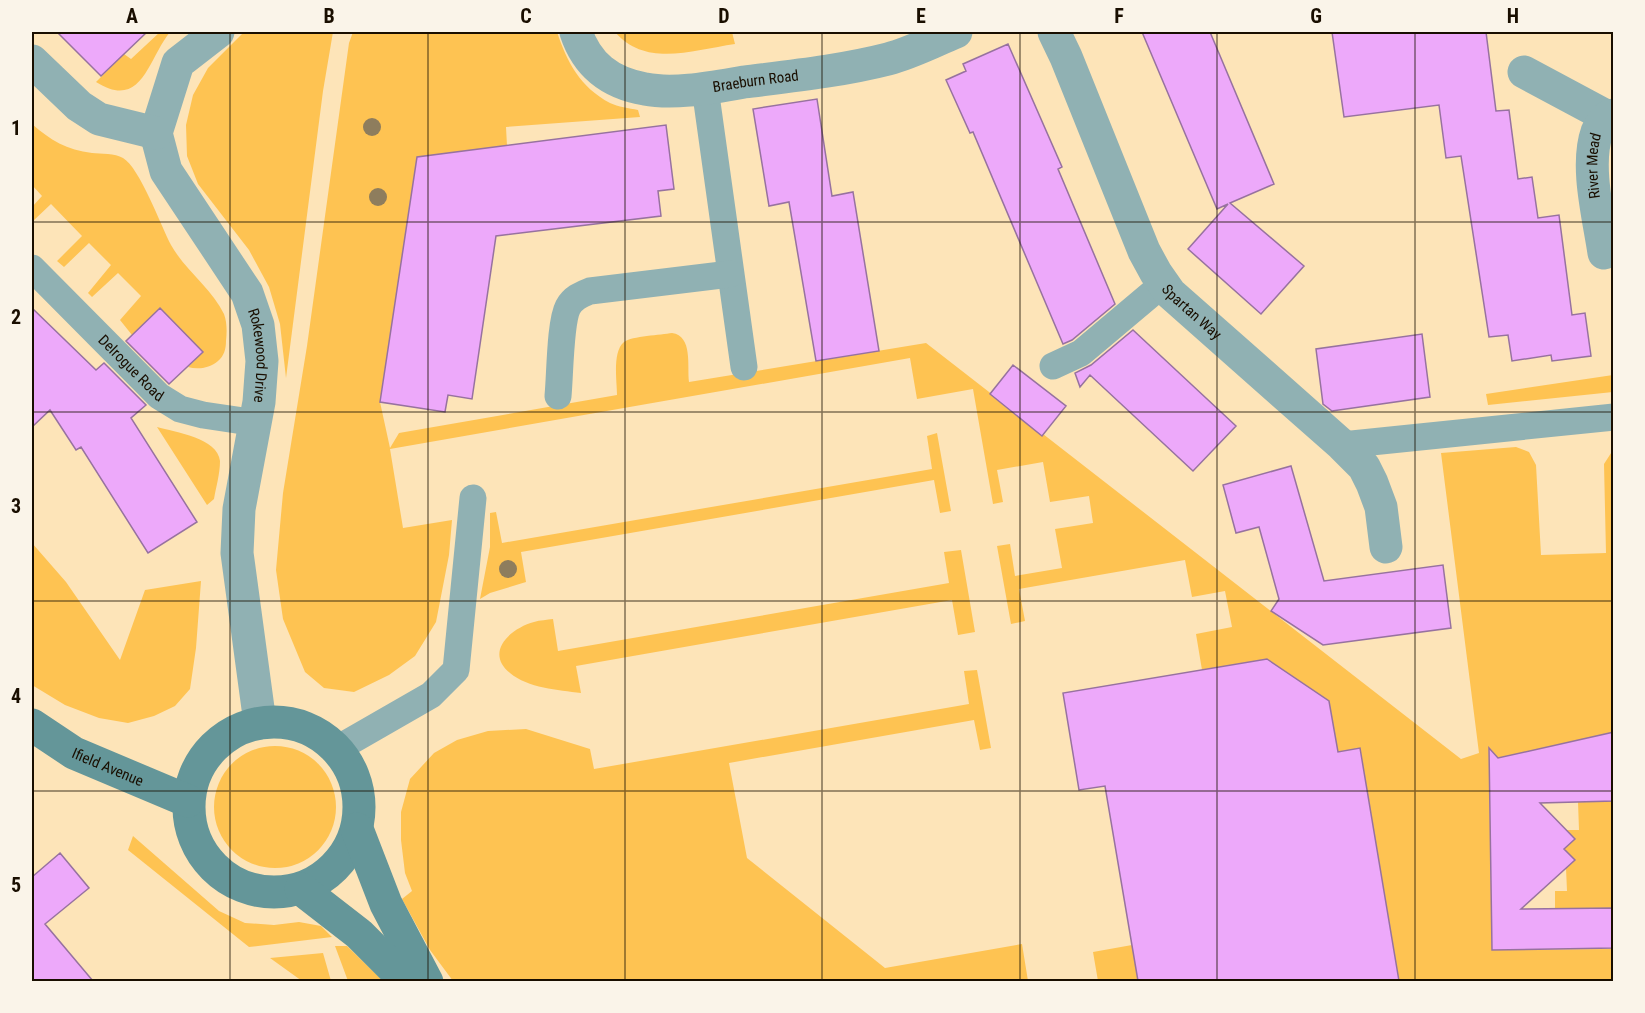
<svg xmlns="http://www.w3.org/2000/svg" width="1645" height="1013" font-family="'Roboto Condensed',sans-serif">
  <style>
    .green { fill: #fec352 }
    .building { fill: #eda9fa; stroke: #97729f; stroke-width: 1.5 }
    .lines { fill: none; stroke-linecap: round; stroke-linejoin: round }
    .lane { stroke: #90b1b3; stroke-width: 27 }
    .street { stroke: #90b1b3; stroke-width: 33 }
    .secondary { stroke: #649699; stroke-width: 33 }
    .tree { fill: #8e7d5d }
    .grid { fill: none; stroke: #190e00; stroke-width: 1.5; stroke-opacity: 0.55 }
    .labels { text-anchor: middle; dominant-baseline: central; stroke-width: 4.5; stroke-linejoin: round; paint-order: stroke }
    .street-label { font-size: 15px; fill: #190e00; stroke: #faf4e9 }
    .neatline { fill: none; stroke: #190e00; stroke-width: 2 }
    .grid-label { font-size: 20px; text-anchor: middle; font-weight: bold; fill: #190e00 }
  </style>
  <rect width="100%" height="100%" fill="#fde4b8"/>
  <path class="green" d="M160 32H170C148 59 142 111 96 82L124 54 131 59Z
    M244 32H333L323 91 286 378 280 324 269 287 249 250 198 184 187 156 186 125 193 95 208 68Z
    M353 32H557C567 62 580 87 610 103 618 107 629 108 638 110L640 117 506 127 507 146 417 157 380 402 390 448 399 433 617 395C617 381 612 352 624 342 632 336 661 335 672 333 693 336 687 366 689 382L926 343 1461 759 1479 753 1441 453 1516 447 1529 452 1536 465 1541 555 1606 553 1604 464 1613 450V732L1489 761 1492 950 1613 949V981H1399L1360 748 1338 752 1329 701 1267 659 1202 670 1196 634 1232 627 1225 591 1192 597 1185 560 1019 589 1025 621 1011 624 997 546 1010 544 1015 576 1062 568 1055 529 1093 523 1089 496 1050 502 1043 462 997 470 1003 502 993 504 973 389 917 399 910 358 390 449 403 528 452 520 449 555 436 622 415 656 389 675 354 692 324 688 305 672 283 619 276 570 283 493 307 346 349 43Z
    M615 32H732L735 44C693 50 646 68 615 32Z
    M32 124C50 140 67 150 92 153 101 154 115 153 123 158 140 168 161 226 171 245 185 270 212 289 224 314 227 322 227 332 226 341 226 349 224 356 218 361 210 368 198 370 188 367L203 352 132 335 120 320 141 296 118 273 92 297 88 293 111 265 89 243 64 267 57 261 82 236 51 204 32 222V207L42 196 32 185Z
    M1613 375V392L1488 405 1486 394Z
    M157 427C175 432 218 438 220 461 220 474 216 487 214 499L207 505Z
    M937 433 951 511 940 513 934 480 521 552 526 582 490 593 480 599 490 547V513L496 512 502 543 932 469 927 436Z
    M32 543 66 582 120 660 145 590 201 581 196 648 190 689 175 706 154 716 128 723 99 718 65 705 32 685Z
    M961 550 975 632 958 635 952 600 576 666 581 693C558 690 528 688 510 673 484 652 511 628 534 622 540 620 547 620 553 619L558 651 949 583 944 552Z
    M977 670 991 748 980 750 974 720 729 763 747 858 885 968 1022 944 1028 981H453L430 950 402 899 412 891 405 873 401 840V812L410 779 434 753 457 740 488 731 526 729 590 749 594 769 969 704 964 671Z
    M214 807a61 61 0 1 1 122 0a61 61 0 1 1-122 0Z
    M1613 801V908L1555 909V891H1567L1566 868 1575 860 1564 849 1574 839 1566 830H1579L1578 802Z
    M133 836 219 911 245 923 274 925 299 922 321 926 332 937 249 947 128 850Z
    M1132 945 1138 981H1098L1093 952Z
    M335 946H347L383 981H348Z
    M323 953 331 981H302L270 958Z"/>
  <path class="building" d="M57 32H147L101 76Z
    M1142 32H1210L1274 184 1230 203 1304 266 1261 314 1188 249 1228 204 1217 209Z
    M1332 32H1486L1496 111 1509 110 1518 179 1532 177 1538 218 1559 215 1572 315 1585 313 1591 356 1552 361 1551 355 1512 361 1508 335 1489 337 1461 156 1446 158 1439 105 1344 117Z
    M1008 44 1062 167 1058 169 1115 304 1072 340 1063 344 973 132 970 133 946 80 966 71 963 64Z
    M817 99 832 196 853 192 879 351 816 361 789 202 769 206 753 109Z
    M666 125 674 189 658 191 661 216 496 236 472 399 448 395 445 412 380 402 417 157Z
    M32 308 96 370 104 363 146 405 131 418 197 522 148 553 81 447 76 450 50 410 32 427Z
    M160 308 203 352 169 384 126 341Z
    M1133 330 1236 426 1193 471 1090 375 1080 387 1075 373 1091 365Z
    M1422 334 1430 397 1332 411 1323 404 1316 349Z
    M1013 365 1066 406 1042 436 990 394Z
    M1291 466 1324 581 1443 565 1451 628 1323 645 1271 611 1279 599 1259 527 1236 533 1223 485Z
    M1267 659 1329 701 1338 752 1360 748 1399 981H1138L1105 786 1079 790 1063 693Z
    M1614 732V801L1540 803 1575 839 1564 849 1575 860 1521 909 1614 908V948L1492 950 1489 748 1498 758Z
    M60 853 89 888 45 924 93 981H32V877Z"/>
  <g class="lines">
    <g class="lane">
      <path d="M705 88 744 367"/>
      <path id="s1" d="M32 268 159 396 180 409 203 415 256 423"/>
      <path d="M1053 366 1081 353 1163 284"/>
      <path d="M558 396C560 377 560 322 568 307 573 298 580 295 590 291L730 274"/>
      <path d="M1342 445 1614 417"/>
      <path d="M337 749 431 695 456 670 473 498"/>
    </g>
    <g class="street">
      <path id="s2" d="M218 32 178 63 156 133 166 171 247 293 258 325 262 361 259 402 239 509 237 553 260 723"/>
      <path id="s3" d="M576 32C587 65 610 83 645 89 675 95 714 87 744 82 792 76 841 71 888 59 911 53 934 41 956 32"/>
      <path id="s4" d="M1054 32 1066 57 1144 251 1156 273 1170 293 1342 445 1364 467 1372 483 1381 507 1386 547"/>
      <path d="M32 61 79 106 99 119 156 133"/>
      <path d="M1524 72 1608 117"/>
      <path id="s5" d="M1604 253C1599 218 1585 166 1597 132 1599 127 1604 121 1608 117L1614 115"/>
    </g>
    <g class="secondary">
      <circle cx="274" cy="807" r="85"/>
      <path id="s6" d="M32 725 74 753 188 801"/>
      <path d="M357 829 386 904 427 982"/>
      <path d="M301 889 359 934 407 982"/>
    </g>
  </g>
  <g class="tree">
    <circle cx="372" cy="127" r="9"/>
    <circle cx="378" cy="197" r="9"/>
    <circle cx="508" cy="569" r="9"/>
  </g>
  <path class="grid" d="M230 32V982M428 32V982M625 32V982M822 32V982M1020 32V982M1217 32V982M1415 32V982M32 222H1614M32 412H1614M32 601H1614M32 791H1614"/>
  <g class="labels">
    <g class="street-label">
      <text stroke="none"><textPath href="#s3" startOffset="206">Braeburn Road</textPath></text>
      <text stroke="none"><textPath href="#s5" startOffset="88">River Mead</textPath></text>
      <text stroke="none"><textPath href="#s4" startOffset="315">Spartan Way</textPath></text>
      <text stroke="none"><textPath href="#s2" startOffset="374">Rokewood Drive</textPath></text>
      <text stroke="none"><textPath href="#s1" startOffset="141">Delrogue Road</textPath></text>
      <text stroke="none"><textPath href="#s6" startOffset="87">Ifield Avenue</textPath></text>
    </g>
  </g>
  <rect width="1645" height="1013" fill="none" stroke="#faf4e9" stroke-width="66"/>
  <rect x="33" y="33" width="1579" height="947" class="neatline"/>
  <g class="grid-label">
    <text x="132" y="23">A</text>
    <text x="329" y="23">B</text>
    <text x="526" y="23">C</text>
    <text x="724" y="23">D</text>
    <text x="921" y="23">E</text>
    <text x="1119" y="23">F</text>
    <text x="1316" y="23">G</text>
    <text x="1513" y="23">H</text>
    <text x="16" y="135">1</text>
    <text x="16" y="324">2</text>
    <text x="16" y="513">3</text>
    <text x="16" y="703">4</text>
    <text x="16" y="892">5</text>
  </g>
</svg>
